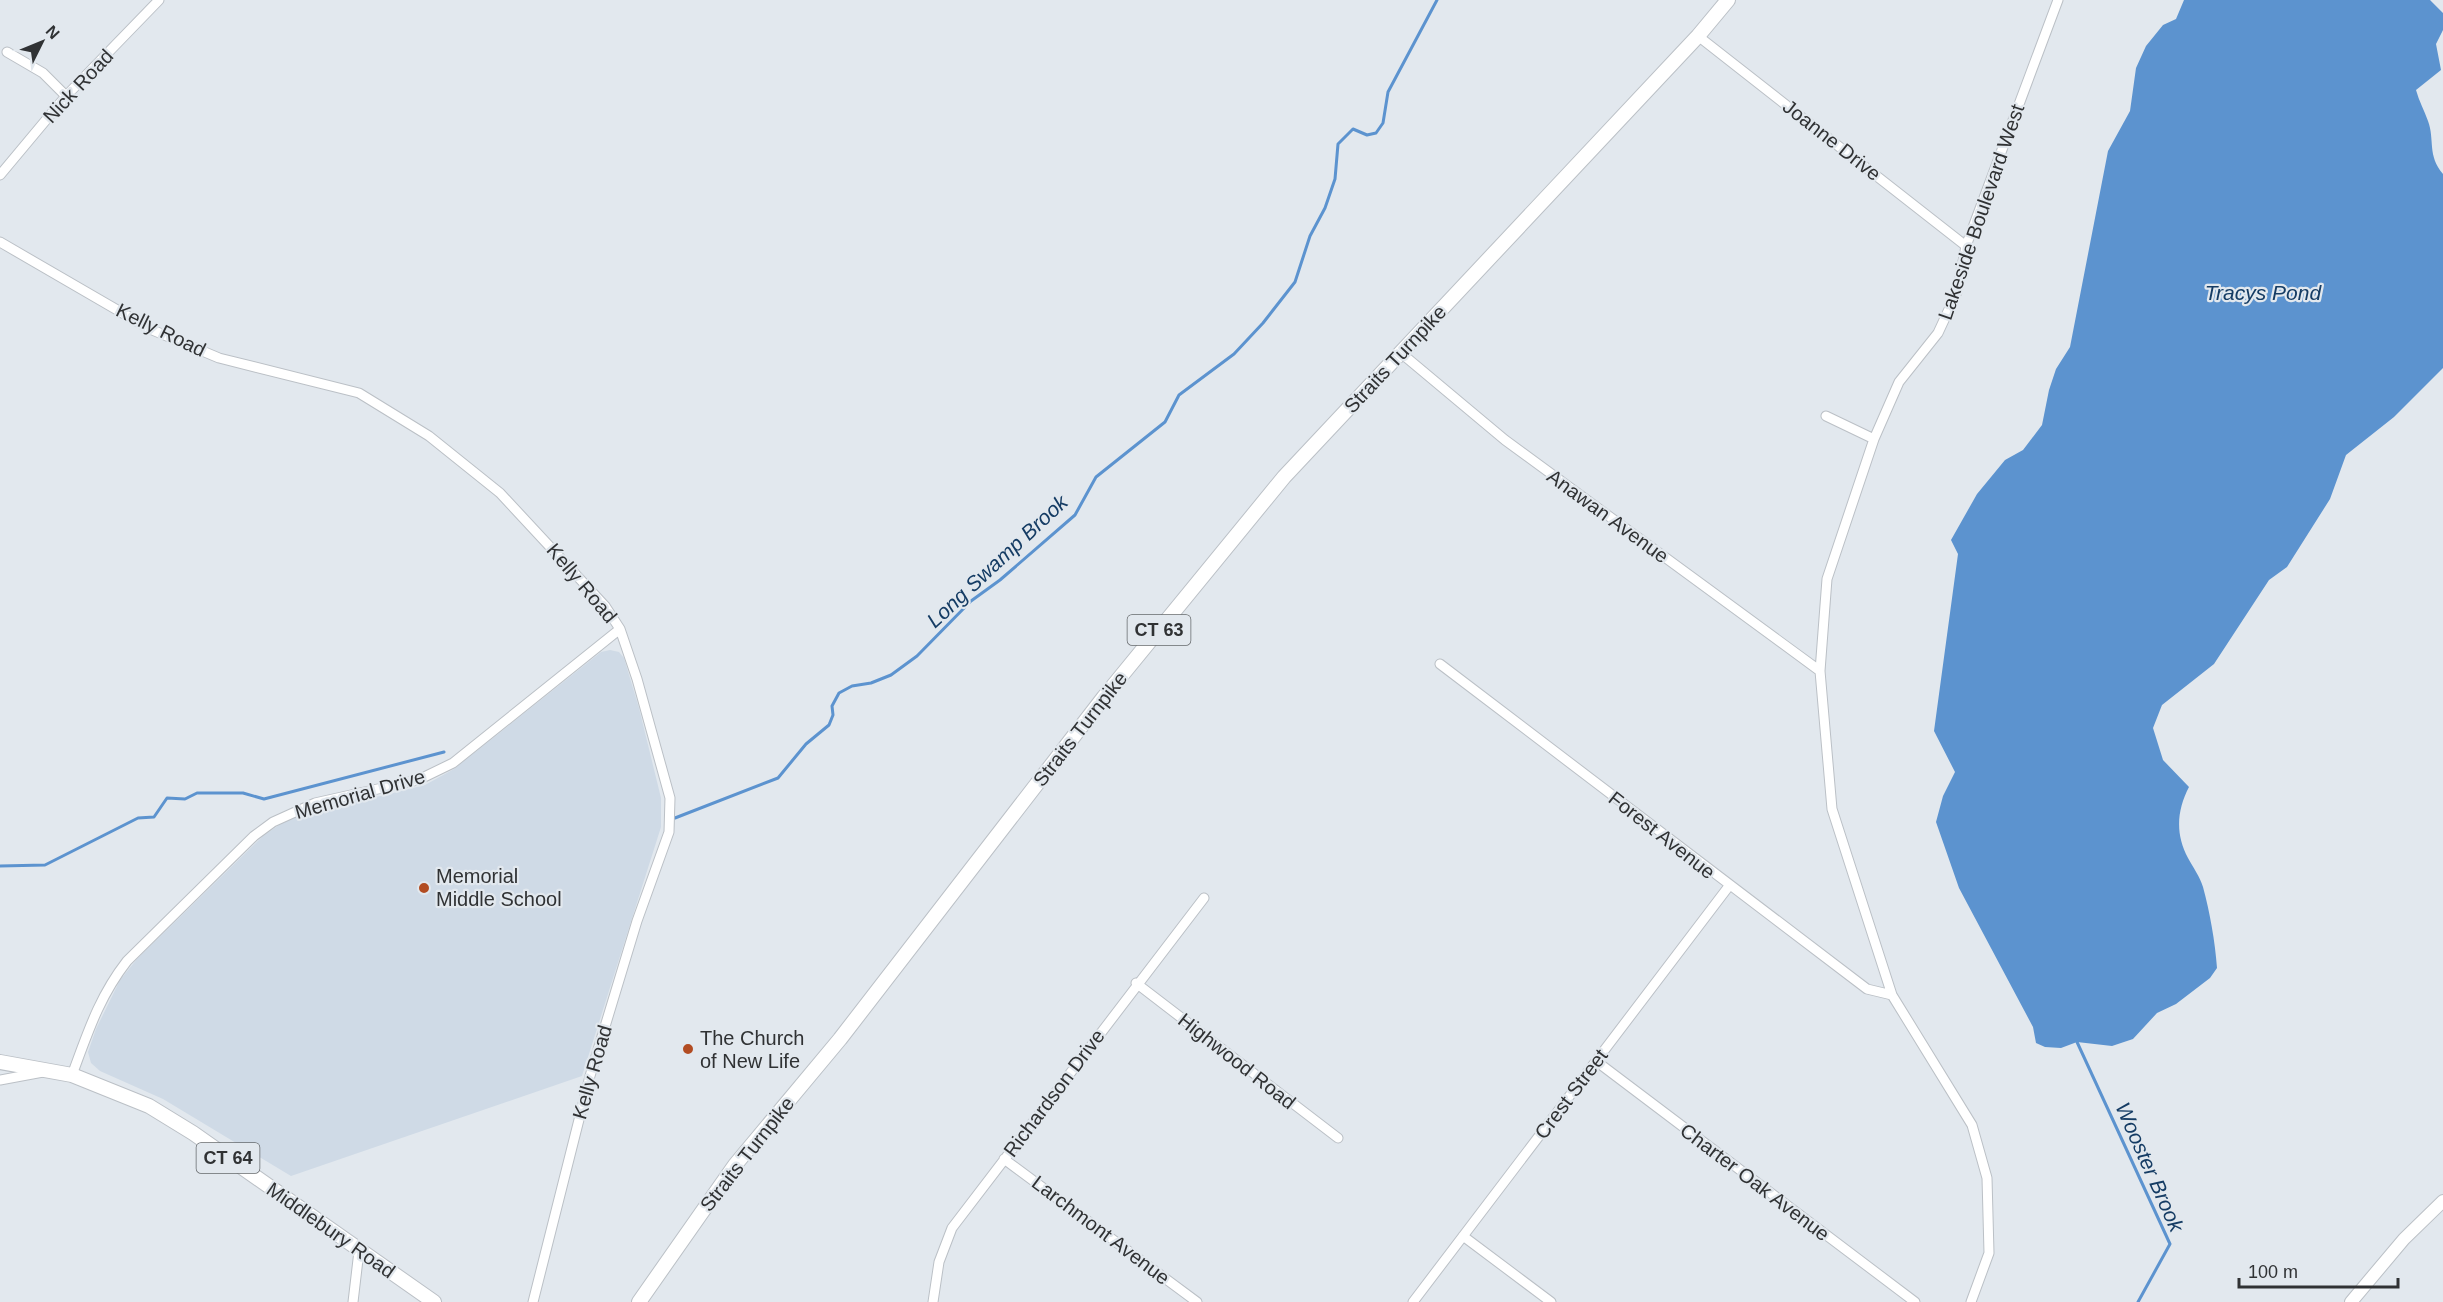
<svg xmlns="http://www.w3.org/2000/svg" width="2443" height="1302" font-family="Arial,sans-serif">
  <style>
    .built { fill: #cfdae6 }
    .water { fill: #5c93cf }
    .lines { fill: none; stroke-linecap: round; stroke-linejoin: round }
    .stream { stroke: #5c93cf; stroke-width: 3 }
    .street-casing { stroke: #bbc0c6; stroke-width: 11 }
    .secondary-casing { stroke: #bbc0c6; stroke-width: 14 }
    .primary-casing { stroke: #bbc0c6; stroke-width: 16 }
    .street { stroke: #fff; stroke-width: 9 }
    .secondary { stroke: #fff; stroke-width: 12 }
    .primary { stroke: #fff; stroke-width: 14 }
    .poi-dot { fill: #b24c22; stroke: #e2e8ee; stroke-width: 2 }
    .labels { text-anchor: middle; dominant-baseline: central; stroke-width: 4.5; stroke-linejoin: round; paint-order: stroke }
    .shield { fill: #e2e8ee; stroke: #65696c; stroke-width: 1.5 }
    .shield-label { font-size: 18px; font-weight: bold; fill: #303234 }
    .street-label { font-size: 20px; fill: #303234; stroke: #e2e8ee }
    .poi-label { font-size: 20px; fill: #303234; stroke: #e2e8ee; text-anchor: start }
    .water-label { font-size: 21px; font-style: italic; fill: #153c64; stroke: #e2e8ee }
  </style>
  <rect width="100%" height="100%" fill="#e2e8ee"/>
  <path class="built" d="M610 650 619 652 624 658 639 708 661 798V827L582 1076 291 1176 163 1099 100 1071 91 1063 88 1052 96 1029 120 980 137 959 263 836 285 821 324 805 381 796 425 785 454 769 601 652Z"/>
  <path class="water" d="M2184 0H2430L2443 13V30L2436 44 2441 70 2416 90C2419 101 2424 110 2428 121 2435 140 2427 155 2443 174V368L2394 417 2346 455 2330 499 2287 567 2269 580 2214 664 2162 705 2153 728 2163 760 2189 787C2177 810 2175 834 2188 858 2193 867 2200 877 2203 887 2210 913 2215 941 2217 968L2210 978 2176 1004 2157 1013 2133 1039 2112 1046 2077 1042 2061 1048 2045 1047 2036 1043 2033 1027 1959 888 1936 822 1943 796 1955 772 1934 731 1958 554 1951 540 1977 494 2005 460 2023 450 2042 425 2049 390 2056 369 2070 347 2108 151 2130 111 2136 68 2146 46 2163 25 2176 19Z"/>
  <g class="lines">
    <path class="stream" d="M675 818 778 778 806 744 829 725 833 715 832 706 839 693 852 686 871 683 891 675 917 656 971 601 1000 580 1075 515 1096 477 1165 422 1179 395 1234 354 1263 323 1295 282 1310 236 1325 208 1335 179 1338 144 1353 129 1367 135 1376 133 1383 123 1388 92 1437 0
      M0 866 45 865 138 818 154 817 167 798 185 799 197 793H243L264 799 444 752
      M2077 1042 2170 1244 2138 1302"/>
    <defs>
      <path id="street" d="M1698 36 1966 246
        M7 52 43 73 66 96
        M0 175 66 96 159 0
        M0 242 150 329 219 358 359 393 429 436 500 493 605 606 620 629 637 679 670 798 669 832 637 921 590 1076 533 1302
        M1401 353 1505 440 1820 671
        M1826 416 1874 439
        M1440 664 1867 989 1892 995
        M1136 983 1338 1138
        M1596 1061 1915 1302
        M72 1075C88 1032 99 997 127 961L254 836 273 822 315 803 418 780 453 763 620 629
        M0 1080 43 1072
        M1004 1159 1197 1302
        M1463 1236 1551 1302
        M353 1302 359 1251
        M933 1302 939 1262 952 1228 1204 898
        M1413 1302 1729 886
        M1971 1302 1989 1253 1987 1178 1972 1125 1892 995 1832 809 1820 671 1827 579 1874 439 1899 382 1938 333 1957 292 1966 246 2058 0"/>
      <path id="secondary" d="M2351 1302 2404 1239 2443 1201"/>
      <path id="primary" d="M0 1062 72 1075 149 1106 193 1133 434 1302
        M639 1302 735 1165 840 1039 1104 697 1284 477 1698 36 1728 0"/>
    </defs>
    <use href="#street" class="street-casing"/>
    <use href="#secondary" class="secondary-casing"/>
    <use href="#primary" class="primary-casing"/>
    <use href="#street" class="street"/>
    <use href="#secondary" class="secondary"/>
    <use href="#primary" class="primary"/>
  </g>
  <g class="poi-dot">
    <circle cx="424" cy="888" r="6"/>
    <circle cx="688" cy="1049" r="6"/>
  </g>
  <g class="labels">
    <g class="shield">
      <rect x="1127.5" y="615" width="63" height="30" rx="4.5"/>
      <rect x="196.5" y="1143" width="63" height="30" rx="4.5"/>
    </g>
    <g class="shield-label">
      <text x="1159" y="630">CT 63</text>
      <text x="228" y="1158">CT 64</text>
    </g>
    <g class="street-label">
      <text transform="translate(78 86) rotate(-47)">Nick Road</text>
      <text transform="translate(1832 140) rotate(38)">Joanne Drive</text>
      <text transform="translate(1981 212) rotate(-71)">Lakeside Boulevard West</text>
      <text transform="translate(161 330) rotate(26)">Kelly Road</text>
      <text transform="translate(1395 359) rotate(-47)">Straits Turnpike</text>
      <text transform="translate(1608 516) rotate(36)">Anawan Avenue</text>
      <text transform="translate(582 583) rotate(50)">Kelly Road</text>
      <text transform="translate(1080 729) rotate(-52)">Straits Turnpike</text>
      <text transform="translate(360 794) rotate(-16)">Memorial Drive</text>
      <text transform="translate(1662 835) rotate(38)">Forest Avenue</text>
      <text transform="translate(1237 1061) rotate(38)">Highwood Road</text>
      <text transform="translate(592 1072) rotate(-74)">Kelly Road</text>
      <text transform="translate(1054 1093) rotate(-53)">Richardson Drive</text>
      <text transform="translate(1571 1094) rotate(-53)">Crest Street</text>
      <text transform="translate(747 1154) rotate(-52)">Straits Turnpike</text>
      <text transform="translate(1755 1182) rotate(37)">Charter Oak Avenue</text>
      <text transform="translate(331 1230) rotate(35)">Middlebury Road</text>
      <text transform="translate(1101 1230) rotate(37)">Larchmont Avenue</text>
    </g>
    <g class="poi-label">
      <text x="436" y="876">Memorial<tspan x="436" dy="23">Middle School</tspan></text>
      <text x="700" y="1038">The Church<tspan x="700" dy="23">of New Life</tspan></text>
    </g>
    <g class="water-label">
      <text x="2263" y="292">Tracys Pond</text>
      <text transform="translate(997 561) rotate(-43)">Long Swamp Brook</text>
      <text transform="translate(2150 1167) rotate(66)">Wooster Brook</text>
    </g>
  </g>
  <g transform="translate(42 42) rotate(47)" stroke="#e2e8ee" stroke-width="4.5" paint-order="stroke">
  <path d="M0-4.5L10 22L0 15L-10 22Z" fill="#303234"/>
  <text y="-9" font-size="16" font-weight="bold" text-anchor="middle" fill="#303234">N</text>
  </g>
  <path d="M2239 1278v9h159v-9" fill="none" stroke="#303234" stroke-width="3"/>
  <text x="2248" y="1278" font-size="18" fill="#303234" stroke="#e2e8ee" stroke-width="4.5" paint-order="stroke">100 m</text>
</svg>
